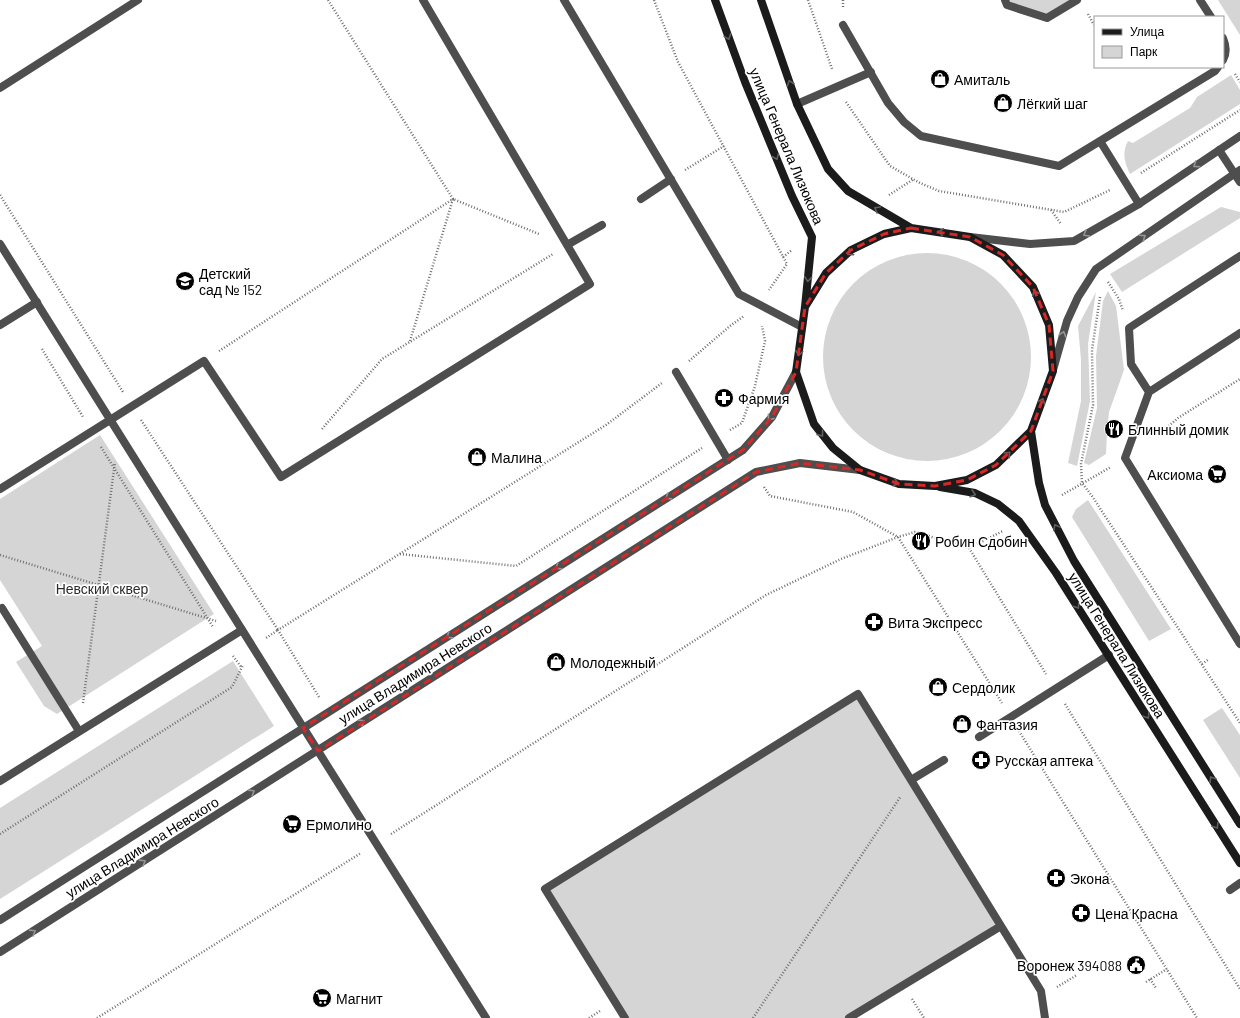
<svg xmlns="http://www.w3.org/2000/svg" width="1240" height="1018" font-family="Barlow,sans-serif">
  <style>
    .green { fill: #d5d5d5 }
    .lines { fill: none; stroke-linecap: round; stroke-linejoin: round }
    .path { stroke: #707070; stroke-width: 2.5; stroke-dasharray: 1 2; stroke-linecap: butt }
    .service { stroke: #4e4e4e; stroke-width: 8 }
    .minor { stroke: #4e4e4e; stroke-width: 8 }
    .tertiary { stroke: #4e4e4e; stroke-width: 8 }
    .secondary { stroke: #1b1b1b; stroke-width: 8 }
    .oneway { stroke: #5f5f5f }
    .oneway2 { stroke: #959595 }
    .marked { fill: none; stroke: #d62828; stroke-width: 3; stroke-dasharray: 8 5; stroke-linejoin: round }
    .labels { text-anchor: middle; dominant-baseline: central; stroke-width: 3.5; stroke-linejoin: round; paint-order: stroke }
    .poi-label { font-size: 14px; fill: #000; stroke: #fff; text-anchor: start }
    .street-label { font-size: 14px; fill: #000; stroke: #fff }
    .park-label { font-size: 14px; fill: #2c2c2c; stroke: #fff }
  </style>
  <rect width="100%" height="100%" fill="#fff"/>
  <path class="green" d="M1005 0H1077L1047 18Z
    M1218 0H1240V35Z
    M1231 75 1240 90V104L1130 174C1124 162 1122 152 1128 141L1133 143 1190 108 1197 97Z
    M1221 207 1240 212V218L1122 292 1110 274Z
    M823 357a104 104 0 1 1 208 0a104 104 0 1 1-208 0Z
    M1108 291 1116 306 1124 370 1109 412 1107 432 1106 454 1089 465 1084 463 1097 408 1096 356 1103 301Z
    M1096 292 1088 344 1090 401 1077 466 1068 463 1081 401V360L1078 326Z
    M100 435 214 614 57 714 44 706 16 662 42 646 0 580V499Z
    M1088 500 1171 629 1149 641 1072 517 1076 509Z
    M233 661 274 726 0 899V808Z
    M858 694 1001 926 849 1018H625L545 889Z
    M1222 708 1240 735V778L1203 720Z"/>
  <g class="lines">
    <path class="path" d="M654 0 678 62 787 264 769 290
      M808 0 832 69
      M843 0V7
      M1088 14 1094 25
      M1235 74 1240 82
      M846 102 890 166 920 183 939 191 1064 212 1110 190
      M685 170 724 146
      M1141 173 1240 110
      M0 195 123 392
      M889 195 914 179
      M1051 210 1061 224
      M783 257 792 250
      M1108 282 1119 299 1123 311
      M1100 297 1092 350 1093 405 1081 464 1082 483 1092 496 1240 723
      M410 341 453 199 539 234
      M42 349 83 417
      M219 351 453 199 328 0
      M689 361 730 326 744 316
      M141 420 278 630 266 638
      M322 429 382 359 553 254
      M730 430 742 423 755 386 765 341 762 326
      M1164 430 1178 418 1240 379
      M101 447 213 627
      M764 487 770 496 853 512 898 537 1002 703
      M1062 495 1111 467
      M969 548 1046 674
      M400 554 516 566 702 448
      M0 555 216 621
      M233 656 242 668
      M1202 664 1209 659
      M319 697 278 630 606 425 662 383
      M83 703 115 462
      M1065 704 1240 989
      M1019 731 1197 1018
      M0 834 232 687 243 665
      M391 834 766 595 841 559 898 537 915 532 969 548 1003 531
      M1150 979 1156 988
      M1146 982 1167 969
      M1057 987 1077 975
      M912 999 924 1018
      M97 1018 361 853
      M589 1018 600 1011
      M753 1018 901 796"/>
    <path class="service" d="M564 0 739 294 802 327
      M1005 0 1007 5 1047 18 1077 0
      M1200 0 1211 17
      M843 25 888 103 904 122 921 136 1059 166 1215 71 1218 67
      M1223 38C1226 45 1227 53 1223 60
      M0 88 138 0
      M797 104 871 72
      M1100 141 1139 204
      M1219 150 1240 182
      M641 199 671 179
      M567 245 602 225
      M0 325 37 302
      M1240 333 1149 392 1125 458 1240 644
      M676 372 728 460
      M1149 392 1131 364 1129 328 1240 256
      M0 489 204 361 281 477 590 284 423 0
      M2 608 79 731
      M979 737 1109 655
      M318 751 486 1018
      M911 780 944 760
      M0 781 242 630
      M1230 890 1240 883
      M625 1018 545 889 858 694 1041 991 1045 1018
      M849 1018 1001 926"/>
    <path class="minor" d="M0 244 318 751"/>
    <path class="tertiary" d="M970 237 1030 244 1074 241 1139 204 1240 136
      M1053 370 1067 321 1078 297 1096 269 1240 170
      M0 920 743 450 772 417 796 372
      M0 952 756 472 800 463 860 470"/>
    <path class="secondary" d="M715 0 745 82 792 196 812 237 805 307 796 372 814 424 833 448 860 470 899 484 935 486 967 480 996 465 1031 431 1053 371 1049 325 1033 287 1003 255 970 237 911 228 884 234 851 250 826 273 805 307
      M761 0 797 104 828 169 848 191 911 228
      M1031 431 1039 483 1045 505 1074 561 1240 824
      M940 487 975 493 998 504 1019 521 1056 573 1240 863"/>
  </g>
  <defs><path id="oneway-chevron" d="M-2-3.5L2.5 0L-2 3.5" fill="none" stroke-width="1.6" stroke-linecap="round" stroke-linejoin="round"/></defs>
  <g class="oneway">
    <use href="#oneway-chevron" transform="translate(728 37) rotate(70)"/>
    <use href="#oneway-chevron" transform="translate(790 83) rotate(-109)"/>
    <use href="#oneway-chevron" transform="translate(776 157) rotate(67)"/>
    <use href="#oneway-chevron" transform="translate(877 209) rotate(-150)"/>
    <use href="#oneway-chevron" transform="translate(941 232) rotate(-172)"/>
    <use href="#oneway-chevron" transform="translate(850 253) rotate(143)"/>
    <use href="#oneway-chevron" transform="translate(808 279) rotate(96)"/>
    <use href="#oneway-chevron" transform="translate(1035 293) rotate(-115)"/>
    <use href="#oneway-chevron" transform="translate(799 353) rotate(98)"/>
    <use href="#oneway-chevron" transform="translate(1042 401) rotate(-70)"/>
    <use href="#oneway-chevron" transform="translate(821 434) rotate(52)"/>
    <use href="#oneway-chevron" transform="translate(1008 454) rotate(-45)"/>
    <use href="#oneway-chevron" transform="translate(896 483) rotate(16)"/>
    <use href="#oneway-chevron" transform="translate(973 494) rotate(16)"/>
    <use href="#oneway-chevron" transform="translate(1056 527) rotate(-118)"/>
    <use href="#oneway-chevron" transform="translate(1077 606) rotate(58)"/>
    <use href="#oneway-chevron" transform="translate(1147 716) rotate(58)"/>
    <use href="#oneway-chevron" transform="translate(1212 779) rotate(-122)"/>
    <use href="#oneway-chevron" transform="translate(1216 826) rotate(58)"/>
  </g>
  <g class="oneway2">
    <use href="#oneway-chevron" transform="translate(1196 165) rotate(146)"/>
    <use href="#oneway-chevron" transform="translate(1086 234) rotate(150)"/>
    <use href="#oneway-chevron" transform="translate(1143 237) rotate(-34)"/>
    <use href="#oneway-chevron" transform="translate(1063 334) rotate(-74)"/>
    <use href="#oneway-chevron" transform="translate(770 418) rotate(127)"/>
    <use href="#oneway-chevron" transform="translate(668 497) rotate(148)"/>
    <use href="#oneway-chevron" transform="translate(558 567) rotate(148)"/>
    <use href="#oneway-chevron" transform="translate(449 636) rotate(148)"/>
    <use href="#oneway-chevron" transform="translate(362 722) rotate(-32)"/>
    <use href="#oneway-chevron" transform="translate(252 792) rotate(-32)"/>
    <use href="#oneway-chevron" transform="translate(143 862) rotate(-32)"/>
    <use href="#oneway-chevron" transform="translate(33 932) rotate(-32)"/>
  </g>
  <path class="marked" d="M911 228 970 237 1003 255 1033 287 1049 325 1053 371 1031 431 996 465 967 480 935 486 899 484 860 470 800 463 756 472 318 751 303 728 743 450 772 417 796 372 805 307 826 273 851 250 884 234Z"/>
  <defs>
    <symbol id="shop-disc" viewBox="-11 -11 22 22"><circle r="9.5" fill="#000" stroke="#fff"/><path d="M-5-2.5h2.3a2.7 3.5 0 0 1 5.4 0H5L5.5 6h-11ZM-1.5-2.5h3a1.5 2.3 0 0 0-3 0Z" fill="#fff"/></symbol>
    <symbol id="school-disc" viewBox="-11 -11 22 22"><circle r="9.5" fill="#000" stroke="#fff"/><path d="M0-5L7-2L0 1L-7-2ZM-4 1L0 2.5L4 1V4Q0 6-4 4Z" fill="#fff"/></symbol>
    <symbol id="pharmacy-disc" viewBox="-11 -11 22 22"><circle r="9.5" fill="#000" stroke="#fff"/><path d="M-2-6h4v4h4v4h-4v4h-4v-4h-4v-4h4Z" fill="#fff"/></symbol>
    <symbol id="restaurant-disc" viewBox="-11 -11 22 22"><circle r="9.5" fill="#000" stroke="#fff"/><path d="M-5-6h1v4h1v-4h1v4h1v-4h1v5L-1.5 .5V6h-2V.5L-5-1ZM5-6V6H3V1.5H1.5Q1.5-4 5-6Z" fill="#fff"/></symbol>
    <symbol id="supermarket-disc" viewBox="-11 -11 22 22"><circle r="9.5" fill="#000" stroke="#fff"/><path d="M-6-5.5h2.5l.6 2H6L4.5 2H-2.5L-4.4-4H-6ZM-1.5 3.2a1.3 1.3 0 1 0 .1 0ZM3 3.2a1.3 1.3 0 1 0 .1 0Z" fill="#fff"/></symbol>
    <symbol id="civic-disc" viewBox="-11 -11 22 22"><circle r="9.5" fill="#000" stroke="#fff"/><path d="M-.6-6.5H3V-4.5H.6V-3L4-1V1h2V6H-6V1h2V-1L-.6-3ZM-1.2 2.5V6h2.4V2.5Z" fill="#fff"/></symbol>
  </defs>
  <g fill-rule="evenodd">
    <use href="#shop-disc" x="929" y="68" width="22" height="22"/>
    <use href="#shop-disc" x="992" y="92" width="22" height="22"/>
    <use href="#school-disc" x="174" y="270" width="22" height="22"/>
    <use href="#pharmacy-disc" x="713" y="387" width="22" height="22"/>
    <use href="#restaurant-disc" x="1103" y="418" width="22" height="22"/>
    <use href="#shop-disc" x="466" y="446" width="22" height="22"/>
    <use href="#supermarket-disc" x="1206" y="463" width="22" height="22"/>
    <use href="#restaurant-disc" x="910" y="530" width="22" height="22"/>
    <use href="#pharmacy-disc" x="863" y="611" width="22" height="22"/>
    <use href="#shop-disc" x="545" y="651" width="22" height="22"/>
    <use href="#shop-disc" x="927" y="676" width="22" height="22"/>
    <use href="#shop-disc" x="951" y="713" width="22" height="22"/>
    <use href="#pharmacy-disc" x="970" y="749" width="22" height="22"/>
    <use href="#supermarket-disc" x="281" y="813" width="22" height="22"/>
    <use href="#pharmacy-disc" x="1045" y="867" width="22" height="22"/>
    <use href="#pharmacy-disc" x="1070" y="902" width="22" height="22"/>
    <use href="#civic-disc" x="1125" y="954" width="22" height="22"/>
    <use href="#supermarket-disc" x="311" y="987" width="22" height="22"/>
  </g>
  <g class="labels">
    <g class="poi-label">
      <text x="954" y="79">Амиталь</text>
      <text x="1017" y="103">Лёгкий шаг</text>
      <text x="199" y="273">Детский<tspan x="199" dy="16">сад № 152</tspan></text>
      <text x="738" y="398">Фармия</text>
      <text x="1128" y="429">Блинный домик</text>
      <text x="491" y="457">Малина</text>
      <text x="1203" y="474" text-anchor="end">Аксиома</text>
      <text x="935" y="541">Робин Сдобин</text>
      <text x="888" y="622">Вита Экспресс</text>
      <text x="570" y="662">Молодежный</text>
      <text x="952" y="687">Сердолик</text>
      <text x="976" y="724">Фантазия</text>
      <text x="995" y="760">Русская аптека</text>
      <text x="306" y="824">Ермолино</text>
      <text x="1070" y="878">Экона</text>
      <text x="1095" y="913">Цена Красна</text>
      <text x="1122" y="965" text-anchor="end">Воронеж 394088</text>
      <text x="336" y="998">Магнит</text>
    </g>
    <g class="street-label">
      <text transform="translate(787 146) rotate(67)">улица Генерала Лизюкова</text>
      <text transform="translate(1117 645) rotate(58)">улица Генерала Лизюкова</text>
      <text transform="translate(415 673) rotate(-32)">улица Владимира Невского</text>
      <text transform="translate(142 847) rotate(-32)">улица Владимира Невского</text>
    </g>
    <g class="park-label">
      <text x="102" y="588">Невский сквер</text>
    </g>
  </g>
  <rect x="1094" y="16" width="130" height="52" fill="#ffffff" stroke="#999999"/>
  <rect x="1102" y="29" width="20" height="6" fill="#1b1b1b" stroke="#999999"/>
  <text x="1130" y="36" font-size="12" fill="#000000">Улица</text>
  <rect x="1102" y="46" width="20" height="12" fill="#d5d5d5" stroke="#999999"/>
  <text x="1130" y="56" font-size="12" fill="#000000">Парк</text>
</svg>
